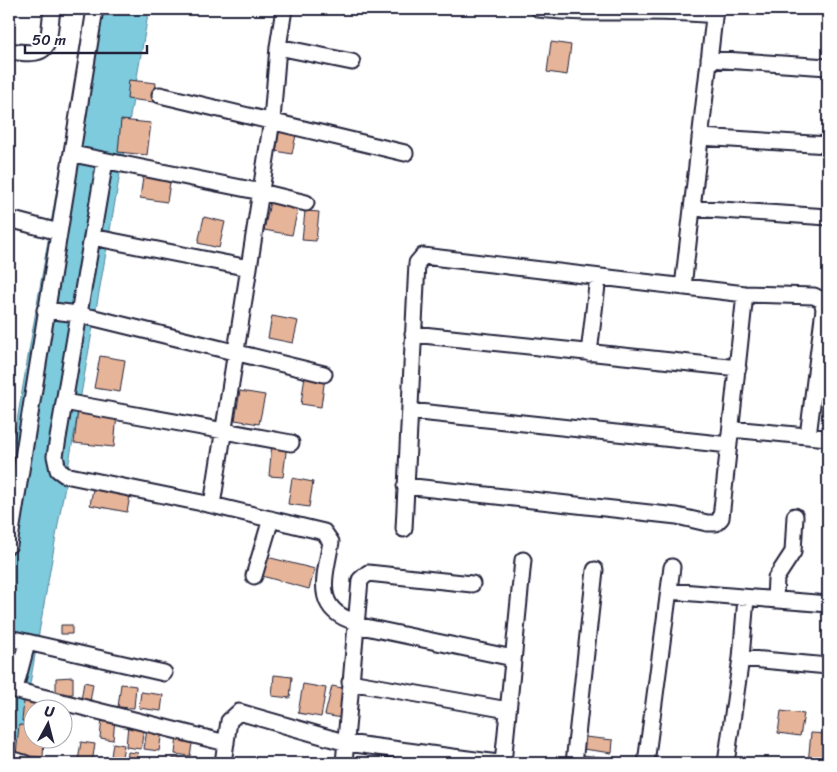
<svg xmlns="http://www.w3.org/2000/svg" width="837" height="772" font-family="Sriracha,sans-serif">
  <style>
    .water { fill: #7ecbdd; stroke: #59879c }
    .building { fill: #e6b498; stroke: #22223b }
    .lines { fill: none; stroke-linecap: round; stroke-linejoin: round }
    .minor-casing { stroke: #22223b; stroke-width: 19 }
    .minor { stroke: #fff; stroke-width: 15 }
  </style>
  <rect width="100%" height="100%" fill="#fff"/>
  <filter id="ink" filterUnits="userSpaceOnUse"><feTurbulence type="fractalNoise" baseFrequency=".02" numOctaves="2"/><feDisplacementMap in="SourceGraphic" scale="10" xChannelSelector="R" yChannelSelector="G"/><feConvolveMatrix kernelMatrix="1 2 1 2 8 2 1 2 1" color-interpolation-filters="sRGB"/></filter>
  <g filter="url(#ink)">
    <path class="water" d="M88 9H149L16 763H9V467Z"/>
    <path class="building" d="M551 42 571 45 567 75 547 72Z
      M129 80 156 83 154 102 127 99Z
      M121 120 151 123 147 155 118 152Z
      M280 127 297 130 292 154 276 151Z
      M144 171 171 176 167 202 140 198Z
      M271 198 299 204 292 235 264 230Z
      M305 211 319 212 316 241 302 240Z
      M204 217 225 222 219 248 198 243Z
      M272 316 298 321 293 343 268 338Z
      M100 356 125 360 120 392 94 388Z
      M305 375 325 377 321 407 301 404Z
      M240 391 265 395 259 424 235 420Z
      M78 410 117 414 114 447 74 443Z
      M9 426 14 427 10 451H9Z
      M272 443 287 444 283 477 269 476Z
      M292 478 313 482 309 507 288 504Z
      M94 484 131 491 127 512 90 505Z
      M267 557 315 569 309 589 262 576Z
      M61 625H72V634H61Z
      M274 675 292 677 290 698 272 696Z
      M73 677V694L56 695V678Z
      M84 682 93 684 90 702 81 700Z
      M121 684 136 686 134 708 118 707Z
      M303 684 326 688 321 717 298 713Z
      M332 686 348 689 341 718 325 715Z
      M141 692 163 695 161 711 139 708Z
      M24 701 40 703 39 710H32V723L22 721Z
      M781 711 804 714 800 736 778 733Z
      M102 718 115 719 113 740 100 738Z
      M128 724 144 726 141 749 126 747Z
      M19 725 32 726V740H44L43 757 16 755Z
      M147 729 162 731 159 751 144 749Z
      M811 733 828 734V763H808Z
      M177 736 193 738 190 756 175 754Z
      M585 737 613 740 612 753 583 749Z
      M81 742 95 744 92 763 78 761Z
      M113 743 124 745 121 763H110Z
      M128 752 138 753 136 763H127Z
      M583 755 610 758 609 763H582Z
      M173 758 190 760 189 763H172Z
      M763 759 778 761V763H762Z
      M735 760 748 762V763H734Z
      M617 761 640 763H617Z
      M659 761H672V763H659Z"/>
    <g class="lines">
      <defs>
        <path id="minor" d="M539 9C597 16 656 8 714 15
          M278 47 352 62
          M9 51C53 57 47 48 52 9
          M709 59 828 67
          M160 95 405 153
          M700 137 828 145
          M73 154 261 192 306 203
          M692 208 828 217
          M9 219 59 232
          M92 237 105 161
          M249 268 92 237 55 456 58 470 65 475 212 505 324 532 331 542C325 577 312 610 356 622
          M683 287 715 9
          M45 310 78 314 324 374
          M413 334 738 368
          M589 353 598 277
          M64 402 291 443
          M410 411 729 445
          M731 429 828 438
          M405 486 677 516 707 523H716L721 518 745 294
          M212 505 272 120 278 47 284 9
          M404 529 417 263 423 256 745 294 814 296 822 300 824 309 808 436
          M9 545 95 9
          M254 576 271 519
          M669 591 828 604
          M775 600 776 578 793 552 795 516
          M356 625 513 658
          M9 638 164 673
          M27 643 16 685 18 691 226 743
          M741 658 828 666
          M350 682 508 710
          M9 759 24 763
          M223 763 229 721 239 712 347 743 498 763
          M344 763 360 580 368 573 472 584
          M503 763 523 560
          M574 763 595 570
          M646 763 672 567
          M726 763 741 658 746 598"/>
      </defs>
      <use href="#minor" class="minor-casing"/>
      <use href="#minor" class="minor"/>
    </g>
  </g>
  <rect width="837" height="772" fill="none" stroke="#fff" stroke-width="30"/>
  <rect x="15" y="15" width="807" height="742" fill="none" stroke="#22223b" stroke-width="2" filter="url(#ink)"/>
  <g transform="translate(48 724) rotate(7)"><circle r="24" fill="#ffffff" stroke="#a7a7b1"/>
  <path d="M0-4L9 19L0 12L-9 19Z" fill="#22223b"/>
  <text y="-8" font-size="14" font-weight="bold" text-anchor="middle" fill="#22223b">U</text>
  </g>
  <path d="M25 45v8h122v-8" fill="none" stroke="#22223b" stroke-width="2.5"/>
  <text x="32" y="45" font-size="15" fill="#22223b" stroke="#ffffff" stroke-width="4" paint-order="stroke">50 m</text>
</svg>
